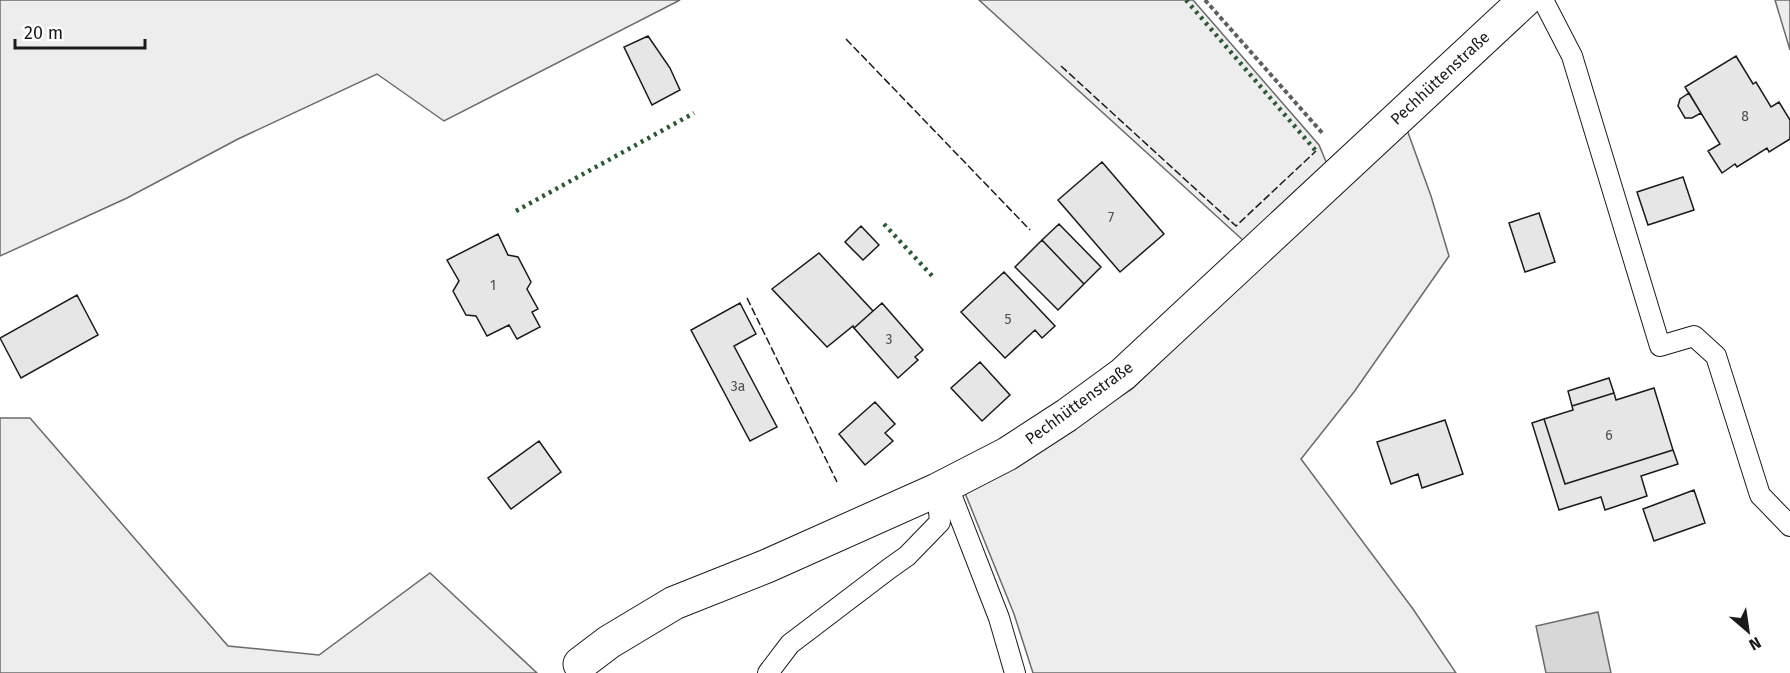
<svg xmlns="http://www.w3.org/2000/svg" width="1790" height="673" font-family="'Fira Sans',sans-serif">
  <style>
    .built { fill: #ededed; stroke: #6a6a6a; stroke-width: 1.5 }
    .water { fill: #d7d7d7; stroke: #6a6a6a; stroke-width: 1.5 }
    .building { fill: #e6e6e6; stroke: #1a1a1a; stroke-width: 1.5 }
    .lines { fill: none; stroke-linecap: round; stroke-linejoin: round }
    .lane-casing { stroke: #1a1a1a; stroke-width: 22 }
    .street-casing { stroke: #1a1a1a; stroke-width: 35 }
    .path { stroke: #5f5f5f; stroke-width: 4; stroke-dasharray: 4.5 3; stroke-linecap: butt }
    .lane { stroke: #fff; stroke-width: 20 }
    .street { stroke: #fff; stroke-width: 33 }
    .hedge { stroke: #2b5a34; stroke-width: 4.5; stroke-dasharray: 3 4.5; stroke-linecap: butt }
    .fence { stroke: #1a1a1a; stroke-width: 1.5; stroke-dasharray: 8 3; stroke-linecap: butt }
    .labels { text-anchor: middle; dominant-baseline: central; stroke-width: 4.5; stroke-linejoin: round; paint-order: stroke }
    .number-label { font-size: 14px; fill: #4d4d4d }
    .street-label { font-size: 16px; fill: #1a1a1a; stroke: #fff }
  </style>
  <rect width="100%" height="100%" fill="#fff"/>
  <path class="built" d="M0 0H680L444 121 377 74 238 139 127 198 0 256Z
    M979 0H1193L1319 145 1327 164 1245 242Z
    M1775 0H1790V50Z
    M1406 127 1431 196 1449 256 1354 392 1301 459 1413 609 1456 673H1033L1014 614 965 493 1069 430 1132 389Z
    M0 418H30L228 646 319 655 430 573 537 673H0Z"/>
  <path class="water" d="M1598 612 1611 673H1546L1536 626Z"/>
  <path class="building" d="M648 36 670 68 680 90 652 105 624 47Z
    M1736 56 1753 84 1756 82 1771 107 1779 102 1790 120V139L1769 152 1767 148 1737 167 1735 164 1722 173 1708 151 1720 144 1685 87Z
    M1689 93 1701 113 1692 118H1685L1678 106 1680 99Z
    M1102 162 1164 234 1120 272 1058 200Z
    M1683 177 1694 210 1648 225 1637 192Z
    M1539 213 1555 262 1525 272 1509 223Z
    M1059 224 1101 267 1084 284 1042 240Z
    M861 226 879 245 863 260 845 242Z
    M498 234 508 255 518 257 531 282 527 289 538 309 532 312 540 327 517 339 509 325 487 336 476 316 466 315 453 291 459 281 447 260Z
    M1042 240 1084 284 1058 310 1015 267Z
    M819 253 873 311 854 328 853 326 827 347 772 289Z
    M1004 272 1055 326 1042 338 1035 330 1005 358 961 312Z
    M77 295 98 335 21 378 0 338Z
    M740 303 756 334 734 346 777 427 750 441 691 330Z
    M882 303 923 350 915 357 918 360 898 378 854 328Z
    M980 362 1010 395 982 421 951 388Z
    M1609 378 1614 393 1572 406 1568 391Z
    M1654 388 1673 450 1565 484 1544 419 1573 410 1572 406 1614 393 1616 400Z
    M875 402 895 424 885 433 893 441 865 465 839 434Z
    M1544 419 1565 484 1673 450 1678 464 1641 476 1647 496 1605 510 1601 497 1559 510 1532 423Z
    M1445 420 1463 474 1422 488 1418 474 1391 484 1377 442Z
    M539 441 561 472 511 509 488 478Z
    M1694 490 1705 523 1654 541 1643 509Z"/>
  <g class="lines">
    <defs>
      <path id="lane" d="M1543 0 1572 56 1660 346 1694 336 1716 356 1760 495 1790 526
        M947 484 999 618 1015 673
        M768 673 790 644 890 568 907 556 940 522 937 490"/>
      <path id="street" d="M580 664 609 642 674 603 767 566 937 490 1007 454 1067 415 1123 374 1525 0"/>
    </defs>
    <use href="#lane" class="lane-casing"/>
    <use href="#street" class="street-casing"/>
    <path class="path" d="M1205 0 1324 135"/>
    <use href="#lane" class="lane"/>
    <use href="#street" class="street"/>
    <path class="hedge" d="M1186 0 1316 151
      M516 211 694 113
      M884 224 935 279"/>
    <path class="fence" d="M846 39 1030 230
      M1061 66 1236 226 1316 151
      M747 298 837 482"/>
  </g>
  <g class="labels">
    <g class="number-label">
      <text x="1745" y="116">8</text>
      <text x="1111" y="217">7</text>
      <text x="493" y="285">1</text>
      <text x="1008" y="319">5</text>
      <text x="889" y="339">3</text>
      <text x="738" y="386">3a</text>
      <text x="1609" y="435">6</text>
    </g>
    <g class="street-label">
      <text transform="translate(1440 78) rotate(-43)">Pechhüttenstraße</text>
      <text transform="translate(1079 403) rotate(-36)">Pechhüttenstraße</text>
    </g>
  </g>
  <g transform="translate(1748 631) rotate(151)" stroke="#ffffff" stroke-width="4.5" paint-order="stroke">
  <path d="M0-4.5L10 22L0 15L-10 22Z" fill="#1a1a1a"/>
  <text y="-9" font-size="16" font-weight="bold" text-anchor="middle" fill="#1a1a1a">N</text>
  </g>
  <path d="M15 39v9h130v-9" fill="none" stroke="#1a1a1a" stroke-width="3"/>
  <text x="24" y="39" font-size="18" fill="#1a1a1a" stroke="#ffffff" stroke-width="4.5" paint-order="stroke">20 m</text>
</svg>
